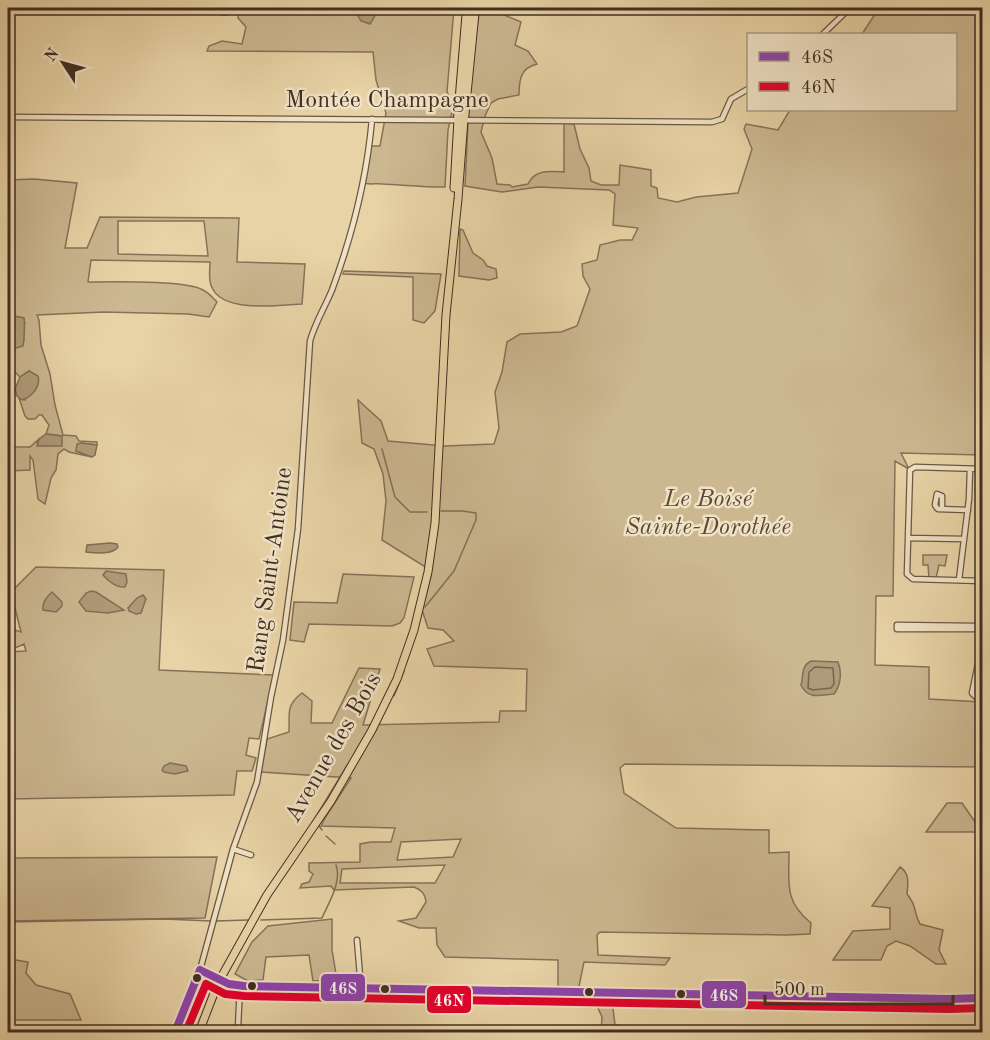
<svg xmlns="http://www.w3.org/2000/svg" width="990" height="1040" font-family="'Old Standard TT',serif">
  <style>
    .green { fill: #cbb790; stroke: #867259; stroke-width: 1.5; fill-rule: evenodd }
    .water { fill: #af9b79; stroke: #836f56; stroke-width: 1.5 }
    .lines { fill: none; stroke-linecap: round; stroke-linejoin: round }
    .shore { stroke: #78644e; stroke-width: 1.5 }
    .stream { stroke: #836f56; stroke-width: 1.5 }
    .minor-casing { stroke: #6a5743; stroke-width: 7 }
    .major-casing { stroke: #402e22; stroke-width: 9 }
    .highway-casing { stroke: #402e22; stroke-width: 10 }
    .minor { stroke: #f0e2c5; stroke-width: 4.5 }
    .major { stroke: #e8d3a6; stroke-width: 7 }
    .highway { stroke: #e8d3a6; stroke-width: 8 }
    .bus-1-casing { stroke: #f0e2c5; stroke-width: 12 }
    .bus-2-casing { stroke: #f0e2c5; stroke-width: 12 }
    .bus-1 { stroke: #8e44ad; stroke-width: 8 }
    .bus-2 { stroke: #e4002b; stroke-width: 8 }
    .bus-dot { fill: #402e22; stroke: #f0e2c5; stroke-width: 2 }
    .labels { text-anchor: middle; dominant-baseline: central; stroke-width: 5; stroke-linejoin: round; paint-order: stroke }
    .street-label { font-size: 24px; fill: #402e22; stroke: #f0e2c5 }
    .park-label { font-size: 24px; font-style: italic; fill: #5c4938; stroke: #f0e2c5 }
    .line-badge { stroke: #f0e2c5; stroke-width: 2 }
    .badge-label { font-size: 16px; text-anchor: middle; font-weight: bold; fill: #fff }
  </style>
  <rect width="100%" height="100%" fill="#e8d3a6"/>
  <filter id="stains"><feTurbulence type="fractalNoise" baseFrequency=".00333" numOctaves="4"/><feColorMatrix values="0 0 0 0 .2 0 0 0 0 .09 0 0 0 0 .02 0 0 0 .5 -.17"/></filter>
  <radialGradient id="worn" r=".72"><stop offset=".6" stop-color="#630" stop-opacity="0"/><stop offset="1" stop-color="#630" stop-opacity=".3"/></radialGradient>
  <path class="green" d="M226 8H454L447 92 454 104 448 130 445 187C424 187 403 185 383 184 375 183 371 185 364 183L369 146H380L386 113 376 80 373 52 207 51 209 46 222 41 242 44 246 27 238 18 239 9 227 15H222Z
    M480 8H488L521 22 515 45 528 51 537 64C521 68 519 79 519 95L498 99 491 103 485 116 481 132 492 158 497 184 510 185 512 187 528 184C535 169 550 171 564 172V123L574 124 580 149 589 168 591 181 601 185H619L620 165 651 170V186L657 188 658 198 677 202 696 197 738 193 752 149 744 129 746 124 778 130 790 110H956V34H862L879 8H982V455L901 453 909 469 895 461 893 596H876L875 665 929 667V699L982 702V767L625 764 620 768 624 793 676 828 769 830V853L789 852C789 884 784 901 811 923L810 934 786 935 600 932 597 935 598 955 670 958 665 965 584 962 578 991 558 990V960L445 957 437 945 436 928H419L399 921 416 918 426 902C425 893 421 890 414 887L334 890 331 886 300 888 302 884 309 882 313 874 309 871V863L360 862V844L371 842H391L395 828 321 826 325 818 351 778 261 772 267 739 289 732C290 714 285 706 302 693L312 701 311 723H332L359 668 380 669 363 725 499 722 500 711H526L527 669 434 666 427 649 454 641 443 630 428 628 422 610 431 576 424 566 382 540 386 501 383 474 374 449 362 443 358 400 381 421 388 441 445 446 494 444 499 428 495 392 502 372 507 342 520 334 561 332 577 326 590 289 583 276 582 264 597 260 600 245 620 240H632L638 228 613 225 615 194 609 190 538 187 502 192 465 186 471 62ZM461 839 453 857 397 860 401 842ZM445 865 435 883H340L342 869Z
    M34 179 77 183 65 248H87L100 217 239 218 237 262 305 264 302 304C278 305 215 315 210 281 209 275 210 268 210 262L91 260 88 282C111 282 186 280 203 290 208 292 213 298 217 302L209 317 188 314 104 312 37 315 39 320 41 345 50 374 55 405 63 435 76 436 79 441 97 442V445L81 443 76 451 92 457 69 452 64 449 58 454 56 470 51 478 45 504 38 499 33 460 30 456V470L8 471V447H30L39 439 37 442 62 436 46 434 49 425 42 415H39L35 419H28L25 416 19 398 25 400 29 371 20 377 8 365V344L13 349 24 340 23 330 25 323 9 315 8 317V299L12 293 8 292V180ZM118 221H204L208 256 118 254Z
    M460 229 463 230 473 253 483 260 487 266 496 269 497 278 489 280 459 276Z
    M344 271 441 274 435 311 424 323 413 320V277L343 274Z
    M923 555H947L945 566 939 565 936 578H929L928 565H923Z
    M36 567 164 570 159 670 274 675 259 739 249 738 246 755 256 758 252 771H237L234 795 8 799V652L26 651 24 644 8 651V628L21 632 11 592Z
    M343 574 414 577 404 618 400 623 392 626 309 624 304 642 290 640 294 602 337 603Z
    M982 635V693L977 695 974 693Z
    M947 803H962L982 832H926Z
    M217 857 205 918 8 921V858Z
    M900 867C910 873 908 884 907 894 918 907 913 912 920 924L943 930 939 950 946 964H936L910 946 896 941 887 946 881 960H833L853 931 890 929V908L872 906Z
    M332 919V950L337 980 313 981 309 955 266 957 263 980 248 981 235 974 252 942 268 926Z
    M8 955 10 959 28 962 26 973 36 985 70 994 81 1020H8Z
    M192 1000 196 1001 186 1032H180Z
    M612 1000 615 1025 644 1028V1032H601L602 1017 597 1006Z"/>
  <path class="water" d="M357 9H369L376 14 370 24 361 21 357 14Z
    M9 315 24 318C25 322 24 342 23 346L13 349 8 344V317Z
    M29 371 38 376C41 386 32 397 22 400L17 396 15 389 20 377Z
    M46 434 62 436V446H37L39 439Z
    M81 443 97 445 95 455 92 457 76 451 77 444Z
    M110 543 117 544 118 547C112 555 96 553 86 552L87 545Z
    M106 571 126 574 127 582 125 587C117 588 108 581 103 575Z
    M91 591 96 592 124 610 108 613 86 611 79 602 86 593Z
    M52 592 62 602V606L56 612 43 610C42 602 46 597 52 592Z
    M143 595 146 599 141 613 136 614 129 611 128 608 137 598Z
    M811 661 838 662C842 672 841 685 834 694 820 695 808 700 801 685 804 676 800 667 811 661Z
    M170 763 186 766 188 771 175 774 164 772 162 770 164 766Z"/>
  <g class="lines">
    <path class="shore" d="M815 667 833 668 834 684 831 688 813 690 808 688 809 672Z"/>
    <path class="stream" d="M382 449 395 497 410 512H427
      M425 607 454 571 476 520V513L462 511H441
      M394 696 404 671
      M357 750 372 723
      M312 823 348 764
      M319 826 322 830
      M326 836 335 844
      M261 920 322 918C329 902 342 882 336 865
      M216 921 248 920
      M8 922 164 919 211 921"/>
    <defs>
      <path id="minor" d="M823 34 850 8
        M8 117 712 122 722 119 731 99 748 89
        M982 469 915 467 910 470 907 574 913 579 982 581
        M942 509V496L937 494 935 505 937 508 938 509 968 510
        M908 538 964 539
        M959 580 969 499 970 469
        M982 613 978 664 972 693 976 697 982 696
        M982 628 975 626 897 625V629H982
        M233 849 251 855
        M357 940 361 988
        M200 970 229 984 244 986 949 999 982 998
        M8 1032H175
        M175 1032 200 970 233 849 257 782 271 697 283 640 298 529 310 341C315 323 325 307 332 290 352 236 367 176 372 119
        M211 1032C218 1027 230 1032 238 1027L240 986"/>
      <path id="major" d="M454 188 458 119
        M199 1032 218 983 267 895 331 801 372 730 397 679 414 630 428 572 435 523 446 315 458 199 464 119"/>
      <path id="highway" d="M458 119 467 8
        M464 119 475 8"/>
    </defs>
    <use href="#minor" class="minor-casing"/>
    <use href="#major" class="major-casing"/>
    <use href="#highway" class="highway-casing"/>
    <use href="#minor" class="minor"/>
    <use href="#major" class="major"/>
    <use href="#highway" class="highway"/>
    <defs>
      <path id="bus-1" d="M175 1032 200 970 229 984 244 986 949 999 982 998"/>
      <path id="bus-2" d="M186 1032 206 984 225 994 244 996 949 1009 982 1008"/>
    </defs>
    <use href="#bus-1" class="bus-1-casing"/>
    <use href="#bus-2" class="bus-2-casing"/>
    <use href="#bus-1" class="bus-1"/>
    <use href="#bus-2" class="bus-2"/>
  </g>
  <g class="bus-dot">
    <circle cx="197" cy="978" r="5"/>
    <circle cx="252" cy="986" r="5"/>
    <circle cx="385" cy="989" r="5"/>
    <circle cx="589" cy="992" r="5"/>
    <circle cx="681" cy="994" r="5"/>
  </g>
  <g class="labels">
    <g class="street-label">
      <text x="387" y="101">Montée Champagne</text>
      <text transform="translate(271 570) rotate(-82)">Rang Saint-Antoine</text>
      <text transform="translate(334 748) rotate(-60)">Avenue des Bois</text>
    </g>
    <g class="park-label">
      <text x="708" y="500">Le Boisé<tspan x="708" dy="28">Sainte-Dorothée</tspan></text>
    </g>
  </g>
  <g class="line-badge">
    <rect x="320" y="973" width="46" height="29" rx="6" fill="#8e44ad"/>
    <rect x="701" y="980" width="46" height="29" rx="6" fill="#8e44ad"/>
    <rect x="426" y="985" width="46" height="29" rx="6" fill="#e4002b"/>
  </g>
  <g class="badge-label">
    <text x="343" y="994">46S</text>
    <text x="724" y="1001">46S</text>
    <text x="449" y="1006">46N</text>
  </g>
  <rect width="990" height="1040" fill="none" stroke="#e8d3a6" stroke-width="30"/>
  <rect x="9" y="9" width="972" height="1022" fill="none" stroke="#402e22" stroke-width="3"/>
  <rect x="15" y="15" width="960" height="1010" fill="none" stroke="#402e22" stroke-width="1.5"/>
  <rect x="747" y="33" width="210" height="78" fill="#f0e2c5" stroke="#aa9a84" stroke-width="1.5"/>
  <rect x="759" y="52" width="30" height="9" fill="#8e44ad" stroke="#aa9a84" stroke-width="1.5"/>
  <text x="801" y="63" font-size="18" fill="#402e22">46S</text>
  <rect x="759" y="82" width="30" height="9" fill="#e4002b" stroke="#aa9a84" stroke-width="1.5"/>
  <text x="801" y="93" font-size="18" fill="#402e22">46N</text>
  <g transform="translate(63 63) rotate(306)" stroke="#f0e2c5" stroke-width="4.5" paint-order="stroke">
  <path d="M0-4.5L10 22L0 15L-10 22Z" fill="#402e22"/>
  <text y="-9" font-size="16" font-weight="bold" text-anchor="middle" fill="#402e22">N</text>
  </g>
  <path d="M765 995v9h188v-9" fill="none" stroke="#402e22" stroke-width="3"/>
  <text x="774" y="995" font-size="18" fill="#402e22" stroke="#f0e2c5" stroke-width="4.5" paint-order="stroke">500 m</text>
  <rect width="100%" height="100%" filter="url(#stains)"/>
  <rect width="100%" height="100%" fill="url(#worn)"/>
</svg>
